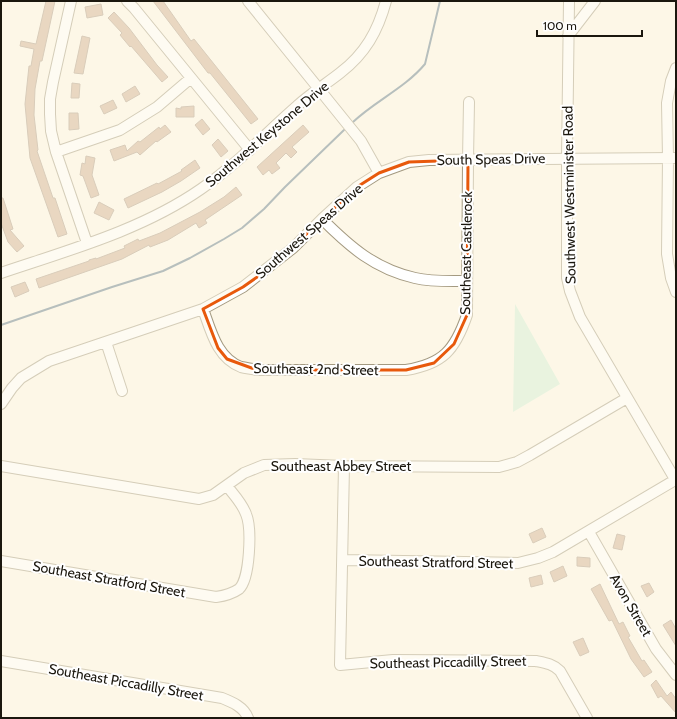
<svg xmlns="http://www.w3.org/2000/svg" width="677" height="719" font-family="Cabin,sans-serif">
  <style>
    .green { fill: #d0eed6 }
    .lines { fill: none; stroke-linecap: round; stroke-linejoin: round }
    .stream { stroke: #637b8b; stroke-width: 2 }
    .building { fill: #d1b092; stroke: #ad9884 }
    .minor-casing { stroke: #a49a81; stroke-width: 12 }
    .minor { stroke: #fff; stroke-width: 10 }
    .marked { fill: none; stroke: #e8590c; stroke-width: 3; stroke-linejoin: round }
    .labels { text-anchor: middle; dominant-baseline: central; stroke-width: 4; stroke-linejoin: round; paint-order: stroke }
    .street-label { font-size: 14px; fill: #1b170e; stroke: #fff }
  </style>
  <rect width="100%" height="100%" fill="#fdf7e7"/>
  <path class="green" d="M515 304 560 384 513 412Z"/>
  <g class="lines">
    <path class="stream" d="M353 122C375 101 405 88 425 64L440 1
      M1 325 112 287 163 271 190 258 224 239 242 228 264 209 285 187 344 130"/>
  </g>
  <path class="building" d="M46 1H55L42 61H40L35 89 34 115 38 150 37 151 53 198H55L67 234 58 237 30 158 25 104 29 66H31L34 49 20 46 21 41 36 44Z
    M153 1H163L191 41 194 39 258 119 251 124 210 73H208Z
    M101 4 103 15 87 18 85 7Z
    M114 12 129 28 157 65 168 77 162 82 131 46 130 47 120 35 122 33 108 18Z
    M82 36 90 38 83 74 74 73Z
    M72 83 80 84 79 98H71Z
    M135 86 140 94 126 102 122 94Z
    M113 100 117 108 104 114 100 106Z
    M194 106V117H176V108L181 109V107Z
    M69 113H78L79 129 69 130Z
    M202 119 210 129 203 135 195 125Z
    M165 125 171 132 157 142 156 141 140 155 137 152 114 161 110 150 125 145 127 151 138 141 140 142 159 127 160 129Z
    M303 125 309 132 292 147 297 152 291 158 286 153 276 163 280 168 272 174 269 170 263 175 257 167Z
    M218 139 228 151 221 157 212 145Z
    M86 156 95 158 92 175 99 195 91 198 83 176 80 175 82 163 85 164Z
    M195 160 200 168 181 181 162 192 128 208 124 199 157 183 158 184 182 171 181 170Z
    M236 187 242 195 205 220 207 223 199 228 196 223 168 240 150 247 149 245 122 259 39 288 36 279 89 261V260L96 258V259L125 248 124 246 138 239 139 241 160 233 200 212 224 197Z
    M1 198H3L13 229 10 230 24 246 17 252 8 242 1 223Z
    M99 202 114 210 109 220 94 213Z
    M25 282 29 291 15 297 11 287Z
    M542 528 546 537 533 543 529 534Z
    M617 534 625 536 622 550 613 548Z
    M577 557 590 558V567L577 566Z
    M563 566 567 576 554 582 550 572Z
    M541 575 543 584 531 587 529 578Z
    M649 583 654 592 647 597 641 586Z
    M600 584 619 624 623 622 630 636 628 637 642 661 644 660 652 672 644 677 631 659 612 620 609 621 591 589Z
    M671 620 676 629V646L663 625Z
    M583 638 589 652 580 656 573 642Z
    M656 680 667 696 671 692 676 699V713L661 696 658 698 651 685Z"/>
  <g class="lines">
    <defs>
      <path id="minor" d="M71 1 53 82 50 99V114L51 131 56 152 87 243
        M127 1 134 8 250 150
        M248 1 361 141 379 173
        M569 1 567 158V278L570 291 580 317 676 481
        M568 36 595 1
        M676 68 671 81 667 103 668 158 667 254 671 278 676 292
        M56 152 120 130 157 107 191 78
        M322 219C350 247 375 269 415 278 432 282 450 281 467 281
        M1 273C69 250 142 230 201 189 236 165 265 134 297 106 310 94 326 84 340 73 365 54 378 31 386 1
        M203 309C211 331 217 358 241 367 246 368 252 369 257 370H406C443 364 455 350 467 315L468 160 469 102
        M106 342 122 391
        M1 404 12 388 21 378 49 361 203 309 243 287 293 248 322 219 357 187 379 173 409 162 429 160 676 158
        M1 466 199 499 213 495 244 473 264 465 295 464 344 466 499 467 517 462 530 455 627 398
        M344 466 340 665 393 660 536 661C546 663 553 664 560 671L587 718
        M589 532 656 649 676 675
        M343 560 518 563 538 558 553 552 675 480
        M1 561 216 597C223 596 232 594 239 589 250 579 252 528 246 514 242 503 234 495 227 486
        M1 661 222 698C232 702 244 707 248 718"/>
    </defs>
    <use href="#minor" class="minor-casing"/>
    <use href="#minor" class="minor"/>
  </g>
  <path d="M0 0H677V719H0ZM468 160 467 315 454 344 434 363 406 370H257L227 359 218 348 203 309 243 287 270 268 357 187 379 173 409 162Z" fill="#fdf7e7" fill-opacity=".55" fill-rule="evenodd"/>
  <path class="marked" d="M468 160 467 315 454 344 434 363 406 370H257L227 359 218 348 203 309 243 287 270 268 357 187 379 173 409 162Z"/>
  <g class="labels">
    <g class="street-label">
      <text transform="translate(267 134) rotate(-40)">Southwest Keystone Drive</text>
      <text transform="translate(491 159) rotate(-1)">South Speas Drive</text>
      <text transform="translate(569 195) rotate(-91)">Southwest Westminister Road</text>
      <text transform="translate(309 231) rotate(-41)">Southwest Speas Drive</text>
      <text transform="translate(466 253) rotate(-89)">Southeast Castlerock</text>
      <text transform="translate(316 369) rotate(1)">Southeast 2nd Street</text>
      <text x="341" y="466">Southeast Abbey Street</text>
      <text transform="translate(436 562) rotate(1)">Southeast Stratford Street</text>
      <text transform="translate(109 579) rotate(10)">Southeast Stratford Street</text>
      <text transform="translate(631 605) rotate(60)">Avon Street</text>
      <text transform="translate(448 662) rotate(-1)">Southeast Piccadilly Street</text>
      <text transform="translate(126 682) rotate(10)">Southeast Piccadilly Street</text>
    </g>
  </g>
  <rect width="677" height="719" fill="none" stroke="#1b170e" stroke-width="4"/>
  <path d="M537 30v6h105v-6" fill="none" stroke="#1b170e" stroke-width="2"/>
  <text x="543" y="30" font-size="12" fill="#1b170e" stroke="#ffffff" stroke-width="3" paint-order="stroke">100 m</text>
</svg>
